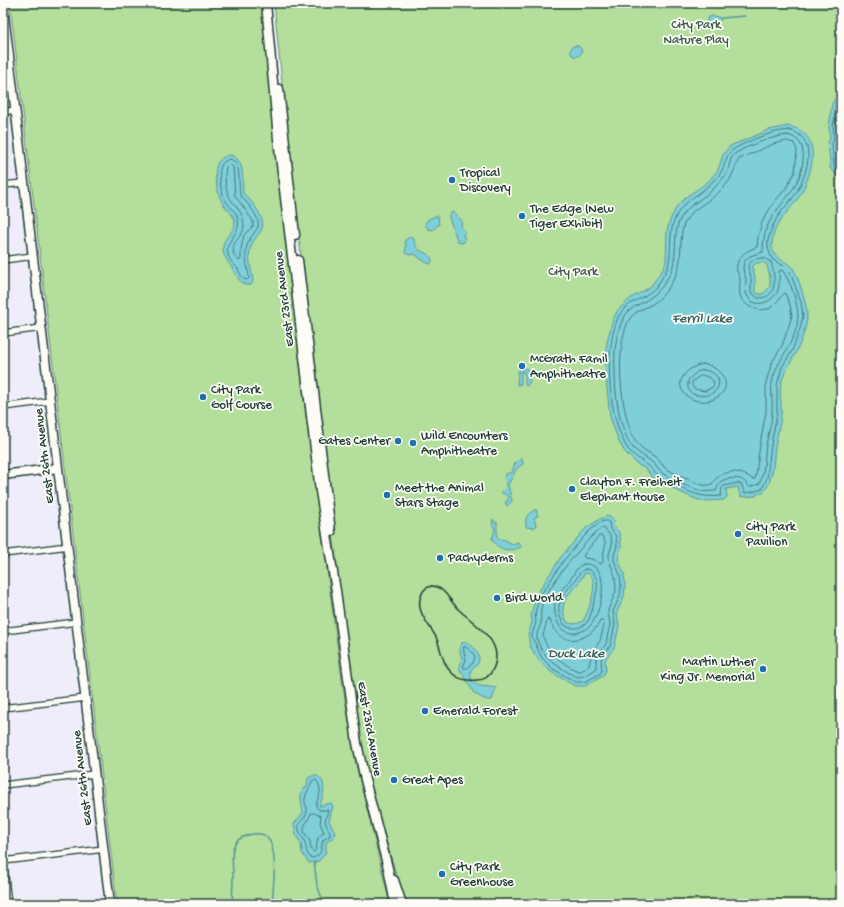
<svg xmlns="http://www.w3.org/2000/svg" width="844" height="907" font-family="'Gochi Hand',sans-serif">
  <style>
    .green { fill: #b3de9b; stroke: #698e68 }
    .water { fill: #7fcfda; stroke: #599598; fill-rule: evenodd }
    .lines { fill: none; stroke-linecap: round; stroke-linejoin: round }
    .shore { stroke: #457776; stroke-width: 1 }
    .stream { stroke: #599598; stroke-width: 1.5 }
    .street-casing { stroke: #1f3d34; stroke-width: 8 }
    .secondary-casing { stroke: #1f3d34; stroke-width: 11 }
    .street { stroke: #fdfcf7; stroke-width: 5.5 }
    .secondary { stroke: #fdfcf7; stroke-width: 8 }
    .rail { stroke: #1f3d34; stroke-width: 1.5 }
    .poi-dot { fill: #1f6fb2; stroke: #fdfcf7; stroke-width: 1.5 }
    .labels { text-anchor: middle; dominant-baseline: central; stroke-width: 3.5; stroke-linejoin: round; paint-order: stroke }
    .park-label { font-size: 13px; fill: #3d5d49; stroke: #fdfcf7 }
    .poi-label { font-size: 13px; fill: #1f3d34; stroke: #fdfcf7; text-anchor: start }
    .street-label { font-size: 13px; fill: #1f3d34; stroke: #fdfcf7 }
    .water-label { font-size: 14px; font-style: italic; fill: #37625e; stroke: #fdfcf7 }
  </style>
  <rect width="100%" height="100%" fill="#efedf9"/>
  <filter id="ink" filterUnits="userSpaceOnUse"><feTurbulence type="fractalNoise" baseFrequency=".025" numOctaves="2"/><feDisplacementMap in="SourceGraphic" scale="8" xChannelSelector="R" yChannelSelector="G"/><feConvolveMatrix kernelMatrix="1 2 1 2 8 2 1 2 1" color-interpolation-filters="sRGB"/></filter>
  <g filter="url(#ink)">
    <path class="green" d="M10 3H262L276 151 306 416 343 687 356 764 390 904H117Z
      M274 3H841V904H405C387 844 368 785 357 723L323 455 318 385 313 355 290 164Z"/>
    <path class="water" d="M712 16 719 17 721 20C717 24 713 29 707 26L706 21 709 17Z
      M570.5 51a5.5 5.5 0 1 1 11 0a5.5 5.5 0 1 1-11 0Z
      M841 96V176L836 175 830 168V162L828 142 830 139 829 128 832 103 836 98Z
      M788 126C824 133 813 172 800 195 790 212 773 222 772 244 771 260 787 259 794 270 799 279 802 291 805 302 806 306 807 312 807 316 807 326 800 345 795 354 790 364 784 372 781 384 779 393 782 404 781 414 780 425 777 436 775 447 773 463 774 480 763 493L756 494V496L744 497 740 496 738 487 726 489 727 497 724 500 701 501 682 493 652 477 646 469 638 465 625 452 619 442 610 417 606 379 605 359 607 342 613 319 618 310 631 298 645 290 652 285 663 269 666 261 667 231 670 220 677 206 686 197 708 182 718 170 723 155 730 146 769 130ZM763 262 767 265 770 277V287L763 294H758L755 291V277L752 267C754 263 758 263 763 262Z
      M230 155C246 159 242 180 243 193 251 200 266 218 262 228 260 235 252 239 250 250 248 260 252 271 253 281L251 285C241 287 238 278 234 271 229 262 222 257 223 246 224 236 235 233 235 222 234 214 226 209 222 202 217 194 212 168 219 161 222 157 226 156 230 155Z
      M453 212 462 221 461 226 465 232 463 235 465 239 464 242 462 243 458 242 449 218V215L451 213Z
      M435 216H438L439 224 433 230 428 229 425 224 427 220Z
      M410 237 414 239C415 242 415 246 418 249 423 254 432 252 432 262L430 264C425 263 419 257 414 254L410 255 405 253 406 247 405 240Z
      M521 368 528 369 531 374 529 378 530 381 527 386 525 385V376L523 371H521V384L517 385 518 372Z
      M522 458 523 464 517 468 508 485 512 501 507 506 505 502 508 500C509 495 506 495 502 493V491L506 487 505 476 506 474 512 472 515 463Z
      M536 509 538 516 534 518 536 525 534 528 526 527C525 515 527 515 536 509Z
      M608 516 615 521 613 524 614 527 618 531 620 535 621 546 618 560 624 573 625 586 624 597 617 612 619 626 615 644 614 648 606 658 605 661 606 670 603 676 585 686H575L551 672 539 661 530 646 529 640 528 635 532 622 531 614 537 594 561 557 586 528 600 519ZM588 573C590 575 593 577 593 581 596 590 588 613 583 621 577 624 573 625 567 622 566 618 563 614 563 610 562 599 573 590 579 582 581 580 582 577 584 574Z
      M493 519 495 523 497 522V536L499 539 505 540 513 544 518 542 521 547C511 552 498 551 492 539L495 529 492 524Z
      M466 642C474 646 484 657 476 666 474 667 472 669 471 670 468 690 485 685 496 688L492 700H488L482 698 474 693 459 668V665L462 660C461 654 458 649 462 643Z
      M315 775C328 779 324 797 319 806L331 803 333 806 329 821 335 832 334 837 326 842V852L319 861 309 863 302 853 301 844 296 835 294 824 303 813C302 804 297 793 307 786L308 778Z"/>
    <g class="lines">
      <path class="shore" d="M841 100 836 105 833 127 834 139 832 143 834 167 838 171 841 172
        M841 108 838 127 839 139 837 144 839 165 841 166
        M788 130C819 136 808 173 796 193 792 200 786 205 781 212 776 219 771 228 769 237 766 245 769 253 773 260L784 266 790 272 801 302 803 316 800 329 792 351 782 367 777 385V413L771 445 767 478 762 489 752 492 744 493 742 485 738 483 724 486 722 488 721 496C704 498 694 494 678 487 671 483 663 480 657 475 654 473 653 469 649 466 642 460 634 457 628 449 608 419 604 353 617 320 625 300 643 301 656 287 660 282 664 275 667 269 673 254 668 237 674 221 681 200 702 195 715 179 717 177 720 175 721 172 726 165 725 154 734 149 750 140 770 132 788 130Z
        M787 135C814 140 802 177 791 192 783 203 774 212 768 225 764 234 763 243 763 252 755 255 743 255 743 268 743 272 746 276 746 280 746 285 744 290 747 295 754 310 773 303 778 290 780 285 779 277 779 271L782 270C790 279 798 304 798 316 798 339 779 357 773 378 770 389 773 401 772 412 772 423 768 434 766 445 764 458 765 473 759 484 744 488 753 489 743 480 737 477 725 478 720 482 718 485 717 489 716 491 711 491 705 492 701 491 688 487 670 480 660 471 657 469 656 465 652 462 646 457 639 454 633 448 619 430 615 394 615 372 614 354 615 332 625 316 631 306 642 304 651 297 660 291 665 283 670 274 678 258 673 240 678 224 685 204 704 200 716 186 719 182 723 179 726 175 730 168 729 157 736 153 749 145 772 137 787 135Z
        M787 141 794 143 797 150 795 172 786 188 772 205 762 222 758 236 757 247C746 251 735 257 737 271 738 274 739 276 740 279 740 284 739 290 740 295 743 306 757 312 768 309 776 306 779 297 785 293L790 305 792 316 782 346 772 362 766 382V412L760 444 756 475 755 479H752C739 469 721 469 712 484 709 485 705 486 703 485 695 483 670 472 664 467 661 463 658 459 654 456 648 452 642 449 637 443 620 419 613 342 631 317 637 310 646 308 654 303 664 296 669 287 675 277 684 261 678 242 684 224 691 208 707 204 719 192 724 187 730 181 732 175 735 170 736 164 739 159L773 144Z
        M230 159C242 162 238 184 240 195 246 202 263 219 257 229 252 236 247 241 246 251 245 260 248 269 249 278L247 280C241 279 241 274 238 269 235 265 230 261 229 257 222 240 241 236 238 220 237 211 229 207 225 200 221 193 217 170 222 164 224 161 227 160 230 159Z
        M230 164 233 167 235 196 242 205 253 221V226L244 235 241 249V259L239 261 234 255C229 237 248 239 243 219 241 210 234 205 230 198 225 190 224 175 226 167Z
        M764 258 771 262C775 275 779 299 758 298L751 292V278L748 267C751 259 757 258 764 258Z
        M703 364C718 365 735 384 719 396 698 412 665 389 689 370 694 367 697 365 703 364Z
        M704 370C728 373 721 400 697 395 692 394 690 393 688 388V380L697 372Z
        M700 376C705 375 712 377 714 383L713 387 705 391 694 389 692 386V382Z
        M607 521 609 522 610 529 616 536 617 546 614 555V560L620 575 621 586 620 596 613 611 615 624 613 634 610 646 602 657 601 661 602 670 601 673 585 682H576L553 669 542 658 533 639 532 635 536 622 535 613 540 596 564 560 589 531 601 522Z
        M602 528H604L611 537 612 545 609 554V560L615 576 616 591 608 610 610 625 608 633 606 644 597 655 596 661V669C579 680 579 679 561 668 551 662 536 648 537 634 538 630 540 627 541 623 541 616 540 611 542 604 547 590 566 565 576 554 585 544 591 535 602 528Z
        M599 536H602C609 543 602 553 603 562L601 564 592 559 585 558 583 556 592 544Z
        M584 564C614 562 601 616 589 627 586 630 580 632 575 633 567 633 561 631 558 623 549 602 559 593 572 577 576 571 576 567 584 564Z
        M585 569 590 570C600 578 598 587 595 598 593 605 592 614 588 621 584 628 572 630 566 626 561 623 558 612 559 606 561 596 569 588 575 580 579 576 579 572 585 569Z
        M548 619 550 620C552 624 553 629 556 632 569 648 594 636 600 621H603L604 625 600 641 592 652 589 666 581 671H578C563 664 547 653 543 636Z
        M464 647H466L473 653 475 657 473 663 465 669 463 667 466 660 464 652Z
        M316 780C325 792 317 796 316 806L319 810H328L325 822 330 833V836L323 840C321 848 322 857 311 858 306 854 307 850 305 843 303 836 300 836 298 825 302 820 308 816 307 808 306 804 304 803 305 799 306 792 310 788 312 781Z
        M312 813H314L321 816 320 823 324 832 318 838 316 849 314 852 311 850 310 841 304 832V827Z"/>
      <path class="stream" d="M721 18 745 16
        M314 862 317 885 324 904
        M232 904C232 895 233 888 233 879 234 862 225 840 249 835 256 833 262 833 267 837 279 851 273 886 272 904"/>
      <defs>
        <path id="street" d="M3 112 15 110
          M3 185 24 183
          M3 260 33 256
          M3 333 42 328
          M3 407 50 401
          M3 554 68 546
          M3 631 77 622
          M3 708 86 698
          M3 785 95 774
          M3 860 8 904
          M3 861 104 849"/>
        <path id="secondary" d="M266 3 278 139 320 491 336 591 357 743 365 780 388 868 395 904
          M3 6 110 904
          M279 89 295 235
          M298 260 331 532
          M3 475 58 468
          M394 880 402 904"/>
      </defs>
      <use href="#street" class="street-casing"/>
      <use href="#secondary" class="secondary-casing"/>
      <use href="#street" class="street"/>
      <use href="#secondary" class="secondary"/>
      <path class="rail" d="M431 586C444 586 450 601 458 609 474 624 506 642 493 669 490 676 485 680 477 680 468 681 458 679 452 673 442 664 441 648 436 637 429 624 415 611 421 596 423 590 425 588 431 586Z"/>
    </g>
  </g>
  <g class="poi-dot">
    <circle cx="452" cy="180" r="4"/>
    <circle cx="522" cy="216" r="4"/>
    <circle cx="522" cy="366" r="4"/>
    <circle cx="203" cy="397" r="4"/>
    <circle cx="398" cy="441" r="4"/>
    <circle cx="413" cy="443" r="4"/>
    <circle cx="572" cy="489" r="4"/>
    <circle cx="387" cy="495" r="4"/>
    <circle cx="738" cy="534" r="4"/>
    <circle cx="440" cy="558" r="4"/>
    <circle cx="497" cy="598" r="4"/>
    <circle cx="763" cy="669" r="4"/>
    <circle cx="425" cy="711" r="4"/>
    <circle cx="394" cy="780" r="4"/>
    <circle cx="442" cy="874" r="4"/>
  </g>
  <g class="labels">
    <g class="park-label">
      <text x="696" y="25">City Park<tspan x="696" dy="15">Nature Play</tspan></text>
      <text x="573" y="272">City Park</text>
    </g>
    <g class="poi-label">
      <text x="460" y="173">Tropical<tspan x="460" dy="15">Discovery</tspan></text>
      <text x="530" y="209">The Edge (New<tspan x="530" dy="15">Tiger Exhibit)</tspan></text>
      <text x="530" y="359">McGrath Famil<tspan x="530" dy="15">Amphitheatre</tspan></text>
      <text x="211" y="390">City Park<tspan x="211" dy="15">Golf Course</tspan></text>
      <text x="421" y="436">Wild Encounters<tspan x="421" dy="15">Amphitheatre</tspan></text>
      <text x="390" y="441" text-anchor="end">Gates Center</text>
      <text x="580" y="482">Clayton F. Freiheit<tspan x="580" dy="15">Elephant House</tspan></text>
      <text x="395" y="488">Meet the Animal<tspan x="395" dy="15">Stars Stage</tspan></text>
      <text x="746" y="527">City Park<tspan x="746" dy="15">Pavilion</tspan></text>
      <text x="448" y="558">Pachyderms</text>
      <text x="505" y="598">Bird World</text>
      <text x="755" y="662" text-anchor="end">Martin Luther<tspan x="755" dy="15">King Jr. Memorial</tspan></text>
      <text x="433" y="711">Emerald Forest</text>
      <text x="402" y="780">Great Apes</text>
      <text x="450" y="867">City Park<tspan x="450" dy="15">Greenhouse</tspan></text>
    </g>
    <g class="street-label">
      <text transform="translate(285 299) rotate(-97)">East 23rd Avenue</text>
      <text transform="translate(45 456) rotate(-97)">East 26th Avenue</text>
      <text transform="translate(369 729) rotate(80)">East 23rd Avenue</text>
      <text transform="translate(83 778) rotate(-97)">East 26th Avenue</text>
    </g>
    <g class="water-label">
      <text x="702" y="319">Ferril Lake</text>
      <text x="576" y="654">Duck Lake</text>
    </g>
  </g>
  <rect width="844" height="907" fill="none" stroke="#fdfcf7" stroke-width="16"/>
  <rect x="8" y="8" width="828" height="891" fill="none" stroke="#1f3d34" stroke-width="1.5" filter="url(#ink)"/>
</svg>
